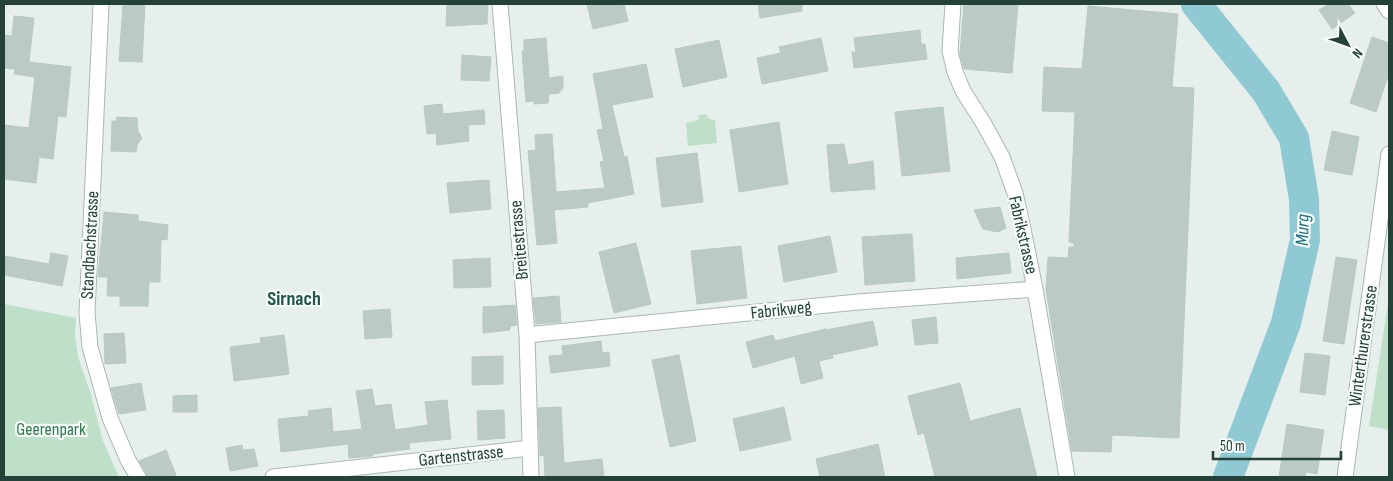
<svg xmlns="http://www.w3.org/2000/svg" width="1393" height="481" font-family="'Sofia Sans Condensed',sans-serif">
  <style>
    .green { fill: #bfe0c8 }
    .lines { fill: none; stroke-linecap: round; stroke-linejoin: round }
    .river { stroke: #8ec9d4; stroke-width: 30 }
    .building { fill: #bbcac4; stroke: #b8c9c2 }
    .minor-casing { stroke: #a8b8b2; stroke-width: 17 }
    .minor { stroke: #fff; stroke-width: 15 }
    .labels { text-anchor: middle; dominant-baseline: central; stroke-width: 4.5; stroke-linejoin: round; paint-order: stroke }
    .street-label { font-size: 18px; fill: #24423a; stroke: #f7fbf9 }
    .park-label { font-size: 18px; fill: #2d7a4b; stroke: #f7fbf9 }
    .water-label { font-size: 19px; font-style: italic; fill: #1c6f80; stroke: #f7fbf9 }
    .quarter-label { font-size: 20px; font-weight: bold; fill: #1f5548; stroke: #f7fbf9 }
  </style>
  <rect width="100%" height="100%" fill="#e6efeb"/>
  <path class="green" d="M706 114 709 119 715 120 717 143 688 146 686 123 699 120 698 115Z
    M1389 297V430L1369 426Z
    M4 304 76 318 75 335 78 357 90 391 103 441 119 477H4Z"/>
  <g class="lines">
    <path class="river" d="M1196 4 1266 91 1294 138 1304 199 1305 240 1286 323 1228 477"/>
  </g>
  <path class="building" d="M123 4H145L142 62 119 61Z
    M447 4H488L487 24 446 26Z
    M587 4H624L628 21 593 29Z
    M758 4H802V11L760 18Z
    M964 4H1018L1012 73 964 69 960 54Z
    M1329 4H1348L1355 13 1332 29 1319 10Z
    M1088 6 1178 14 1172 87 1194 88 1179 438 1112 435 1111 452 1072 451 1046 290 1048 257 1068 258 1069 247H1074V243L1069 242 1075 112 1042 111 1044 67 1082 69Z
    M14 16 34 18 29 62 71 67 66 117 58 116 53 159 39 157 36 183 4 179V125L29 128 35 77 14 74 15 69 4 68V35L12 36Z
    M920 30 921 44H925L927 59 854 68 852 52H856L854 38Z
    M1372 37 1389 43V73L1376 112 1350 103Z
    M546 38 549 78 563 76V88L559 93 549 94 548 103 534 104V101L526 102 522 51H524V40Z
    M821 38 828 71 762 84 757 58 781 53 779 47Z
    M719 40 727 77 683 87 675 49Z
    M462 55 491 57 489 81 461 80Z
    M646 64 653 97 612 105 624 157 627 156 634 194 588 203V207L554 210 557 243 537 245 528 151 536 150 535 135 552 134 556 192 605 188 600 162 604 161 597 130 603 129 593 74Z
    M442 104 443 114 484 110 485 124 468 125 469 141 437 145 436 133 427 134 424 106Z
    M943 107 950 171 902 176 895 112Z
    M117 117 137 118 138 131 142 138 137 145 136 152 111 151 112 121H116Z
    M779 122 788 184 739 192 730 130Z
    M1332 131 1359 137 1352 175 1324 170Z
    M844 144 848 165 873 161 875 189 831 192 827 145Z
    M697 153 703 202 662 207 656 158Z
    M489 180 491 209 450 213 447 183Z
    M1000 207 1006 228 998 232 983 229 974 210Z
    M104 212 138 215V221L168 225 167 240 161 239 160 282H149L148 306H120V296H107L108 277H98Z
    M912 234 915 281 865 285 862 237Z
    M830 236 837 272 784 282 778 246Z
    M636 243 651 304 614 313 599 252Z
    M741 246 747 298 697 304 691 251Z
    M51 253 68 256 62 286 4 275V256L49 264Z
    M1009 253 1011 273 957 279 956 258Z
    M1336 257 1357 260 1344 344 1323 341Z
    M490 258 491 287 454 288 453 260Z
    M559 296 561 322 536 324 533 298Z
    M515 305 517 325 510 326V330L483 333V307Z
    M390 309 392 337 365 339 363 311Z
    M936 317 938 343 915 345 912 320Z
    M873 321 878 345 832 355 833 358 819 361 823 378 801 384 795 356 753 368 746 342 773 335 775 341 826 329V330Z
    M124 333 126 363 105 364 104 334Z
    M284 335 289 374 234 381 230 347 261 343 260 338Z
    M601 341 602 353 609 352 610 366 551 373 549 356 563 355 562 346Z
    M1305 353 1330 356 1325 395 1300 392Z
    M679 355 696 441 670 447 652 360Z
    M503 356V384L472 385V357Z
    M141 383 146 410 119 414 111 388Z
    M960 383 970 421 1020 408 1037 477H935L924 433 918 435 908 396Z
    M372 389 375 406 391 404 395 430 428 425 425 402 447 400 451 439 409 443 410 449 372 454 373 456 349 458 348 444 281 452 278 419 309 416 308 411 331 408 333 432 362 429 356 391Z
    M197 395V412H173V396Z
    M561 407 564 463 602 459 604 477H545L544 455 540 456 538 408Z
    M784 407 791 440 740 451 733 419Z
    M504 410 505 438 478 440 477 411Z
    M1287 424 1324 430 1317 474 1306 472 1305 477H1279Z
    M878 444 885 477H820L816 459Z
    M242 445 243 450 254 449 258 466 230 471 226 448Z
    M166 450 176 475 168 477H147L146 472 139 461Z"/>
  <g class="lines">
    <defs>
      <path id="minor" d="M101 4 87 313 90 347 110 418 128 460 138 477
        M500 4 527 335 531 477
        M953 4 950 51 955 72 963 91 984 124 1002 157 1015 193 1023 229 1035 289 1067 477
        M1384 4 1389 11
        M527 335 858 302 1035 289
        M273 477 530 448
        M1345 477 1389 154"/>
    </defs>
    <use href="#minor" class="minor-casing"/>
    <use href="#minor" class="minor"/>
  </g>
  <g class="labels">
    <g class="street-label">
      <text transform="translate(1023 235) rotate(77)">Fabrikstrasse</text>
      <text transform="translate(519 240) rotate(-95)">Breitestrasse</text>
      <text transform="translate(90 245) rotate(-87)">Standbachstrasse</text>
      <text transform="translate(781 310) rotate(-6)">Fabrikweg</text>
      <text transform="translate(1363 346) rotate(-82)">Winterthurerstrasse</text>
      <text transform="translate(461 456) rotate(-6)">Gartenstrasse</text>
    </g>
    <g class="park-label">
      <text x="51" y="429">Geerenpark</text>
    </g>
    <g class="water-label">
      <text transform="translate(1303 230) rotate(-88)">Murg</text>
    </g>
    <g class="quarter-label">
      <text x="294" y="299">Sirnach</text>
    </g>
  </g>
  <rect width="1393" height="481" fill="none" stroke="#24423a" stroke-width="10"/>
  <g transform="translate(1348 45) rotate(131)" stroke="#f7fbf9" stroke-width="4" paint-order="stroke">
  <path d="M0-4L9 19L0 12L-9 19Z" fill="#24423a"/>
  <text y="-8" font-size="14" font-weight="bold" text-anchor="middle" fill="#24423a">N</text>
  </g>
  <path d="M1213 451v8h128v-8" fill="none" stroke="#24423a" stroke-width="2.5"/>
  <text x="1220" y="451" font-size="15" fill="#24423a" stroke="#f7fbf9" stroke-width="4" paint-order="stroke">50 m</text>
</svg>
